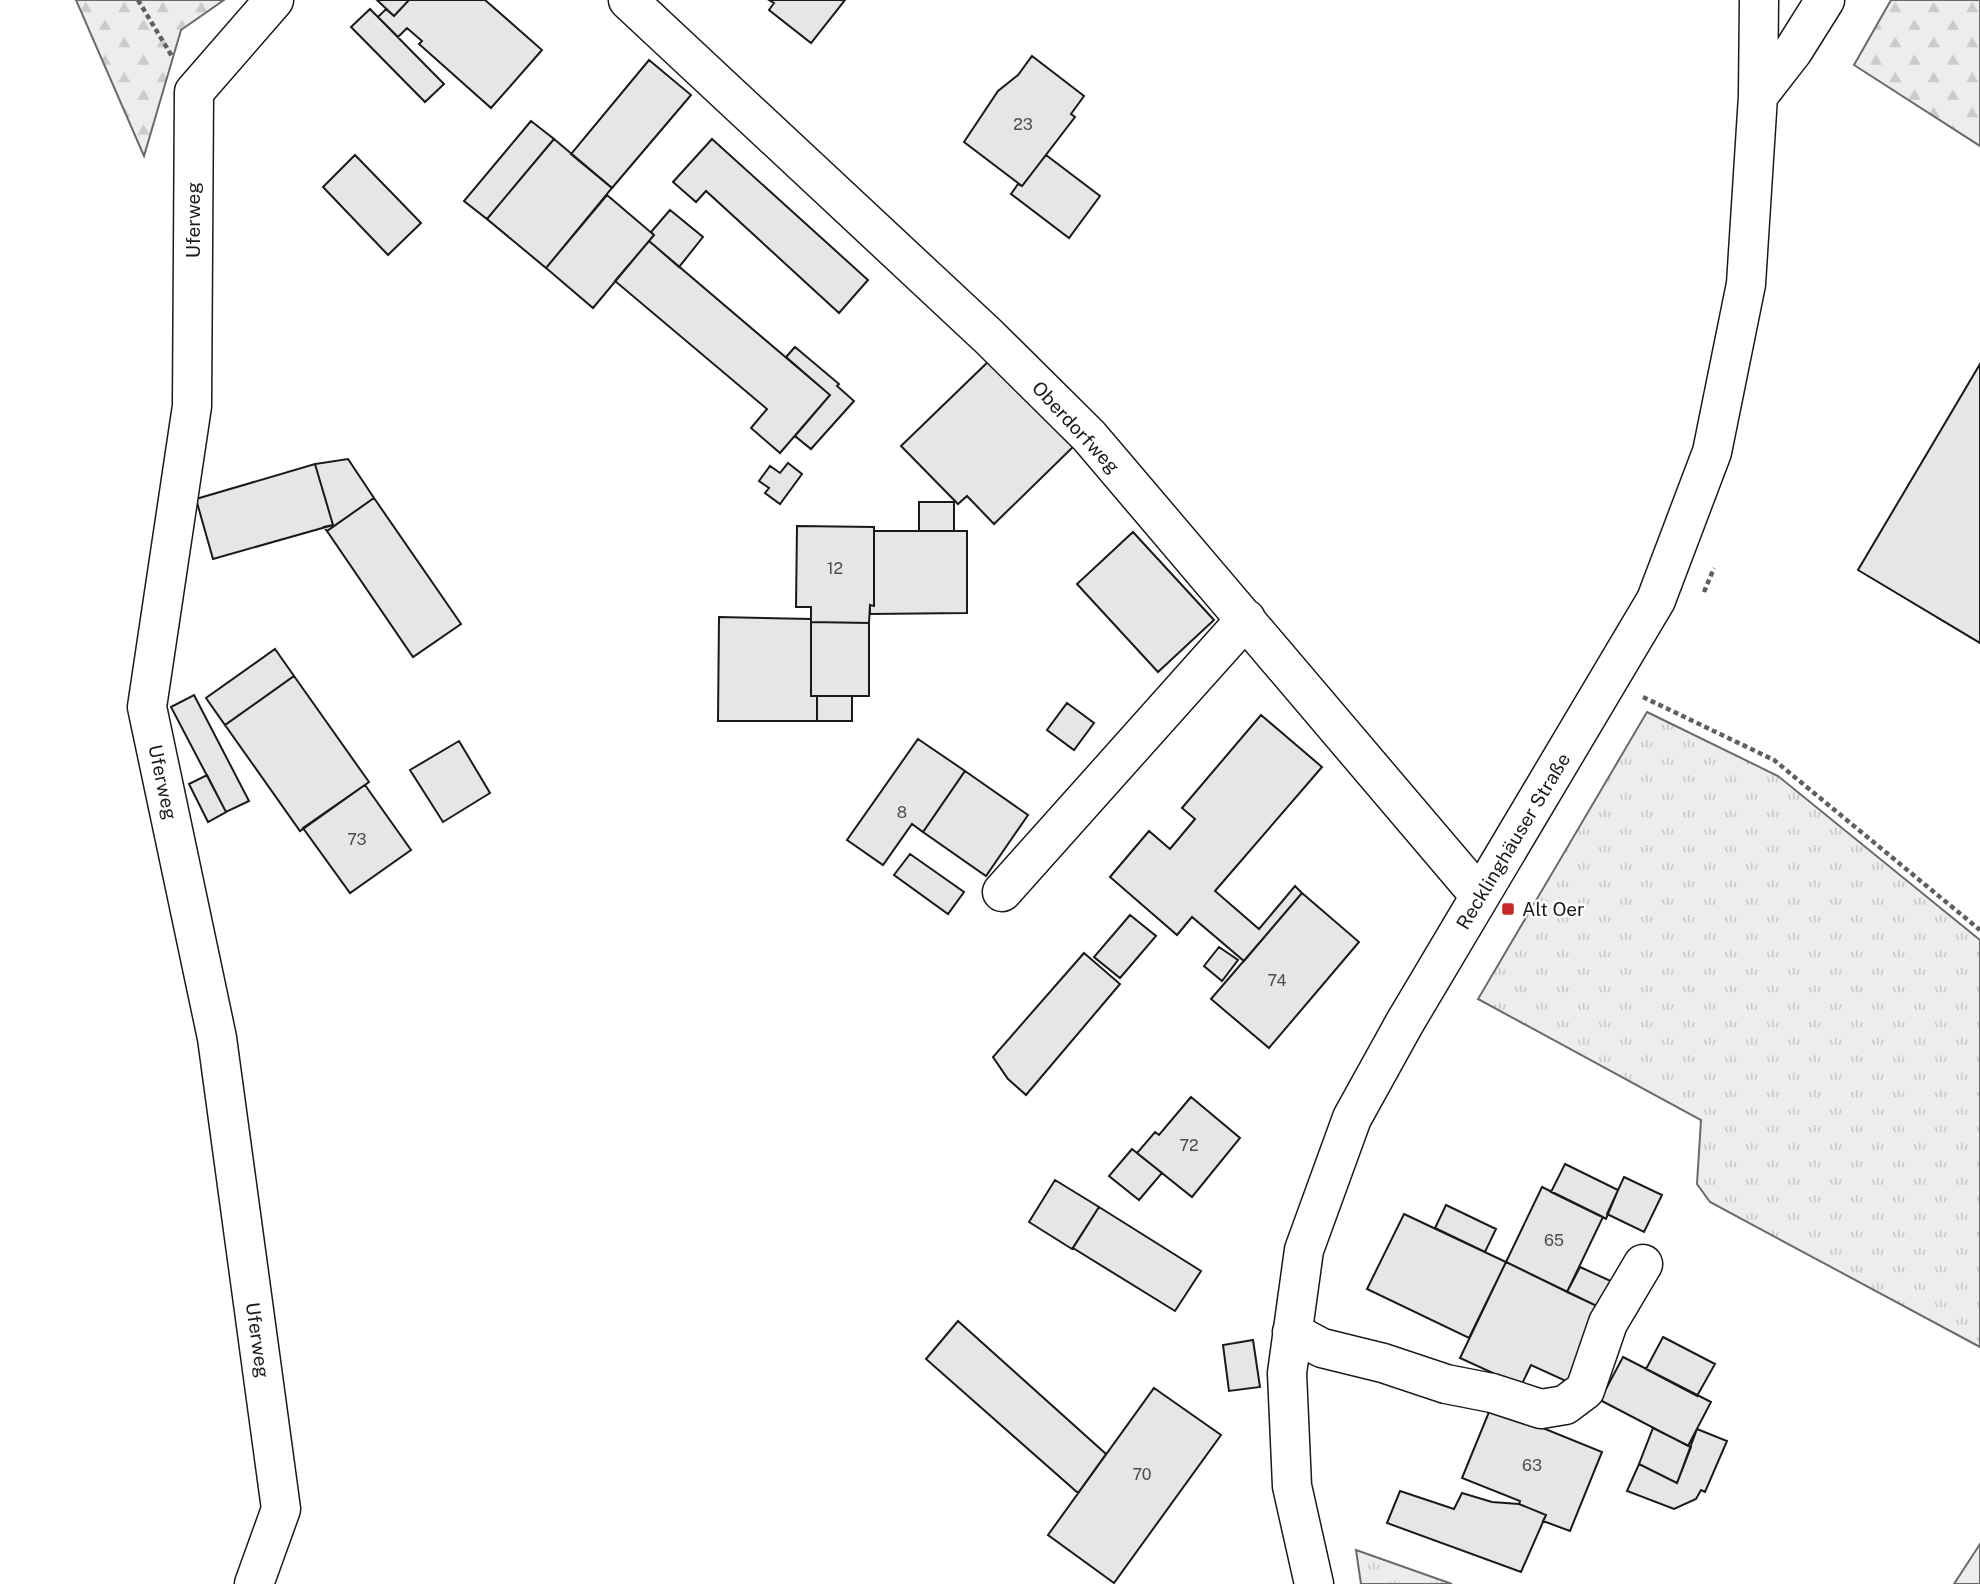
<svg xmlns="http://www.w3.org/2000/svg" width="1980" height="1584" font-family="'Public Sans',sans-serif">
  <style>
    .grass { fill: url(#grass-tufts); stroke: #6a6a6a; stroke-width: 2 }
    .forest { fill: url(#forest-firs); stroke: #6a6a6a; stroke-width: 2 }
    .built { fill: #ededed; stroke: #6a6a6a; stroke-width: 2 }
    .building { fill: #e6e6e6; stroke: #1a1a1a; stroke-width: 2 }
    .lines { fill: none; stroke-linecap: round; stroke-linejoin: round }
    .minor-casing { stroke: #1a1a1a; stroke-width: 41 }
    .path { stroke: #5f5f5f; stroke-width: 4.5; stroke-dasharray: 5 3.5; stroke-linecap: butt }
    .minor { stroke: #fff; stroke-width: 38 }
    .poi-dot { fill: #c62828; stroke: #fff; stroke-width: 2.5 }
    .labels { text-anchor: middle; dominant-baseline: central; stroke-width: 5; stroke-linejoin: round; paint-order: stroke }
    .number-label { font-size: 16px; fill: #4d4d4d }
    .street-label { font-size: 19px; fill: #1a1a1a; stroke: #fff }
    .poi-label { font-size: 19px; fill: #1a1a1a; stroke: #fff; text-anchor: start }
  </style>
  <defs>
    <pattern id="grass-tufts" width="24" height="20" patternUnits="userSpaceOnUse" patternTransform="scale(1.75)"><rect width="24" height="20" fill="#ededed"/><path d="M3 7l-1-3M5 7V3M7 7l1-3M15 17l-1-3M17 17v-4M19 17l1-3" fill="none" stroke="#cbcbcb"/></pattern>
    <pattern id="forest-firs" width="22" height="20" patternUnits="userSpaceOnUse" patternTransform="scale(1.75)"><rect width="22" height="20" fill="#ededed"/><path d="M5 1l3.5 6h-7zM16 11l3.5 6h-7z" fill="#cbcbcb"/></pattern>
  </defs>
  <rect width="100%" height="100%" fill="#fff"/>
  <path class="grass" d="M1647 712 1778 776 1980 940V1347L1710 1202 1697 1184 1701 1120 1478 999Z
    M1356 1550 1452 1584H1361Z"/>
  <path class="forest" d="M76 0H224L181 30 144 156Z
    M1891 0H1980V146L1854 65Z"/>
  <path class="built" d="M1980 1544V1584H1954Z"/>
  <path class="building" d="M377 0H409L394 16Z
    M409 0H485L542 50 491 108 419 44 422 41 407 28 398 37 378 17 386 9 394 16Z
    M769 0H845L811 43 769 10 774 3Z
    M370 9 444 84 425 102 351 27Z
    M1032 56 1084 96 1071 114 1075 117 1022 186 964 142 998 91 1018 75Z
    M649 60 691 95 612 188 571 154Z
    M531 121 554 139 487 219 464 201Z
    M554 139 612 188 546 268 487 219Z
    M712 139 868 280 839 313 706 191 696 202 673 182Z
    M355 155 421 223 388 255 323 187Z
    M1046 155 1100 196 1069 238 1011 194 1018 184 1022 186Z
    M607 195 654 235 593 308 546 268Z
    M670 210 703 237 679 267 649 241 654 235 651 232Z
    M649 241 830 395 780 453 751 428 767 409 615 281Z
    M795 347 839 384 837 386 854 401 811 449 795 436 830 395 786 357Z
    M992 358 1075 445 994 524 967 496 958 504 901 446Z
    M1980 364V643L1858 570Z
    M348 459 374 498 327 531 324 527 333 525 315 464Z
    M788 463 802 474 780 504 765 493 769 488 759 481 770 466 780 473Z
    M315 464 333 525 213 559 196 499Z
    M374 498 461 624 413 657 327 531Z
    M919 502H954V531H919Z
    M797 526 874 527V606L870 605 869 623 811 622V607H796Z
    M874 531H967V613L870 614V605L874 606Z
    M1133 532 1214 620 1158 672 1077 584Z
    M719 617 811 619V696H817V721H718Z
    M811 622 869 623V696H811Z
    M275 649 294 676 225 725 206 698Z
    M294 676 369 782 300 831 225 725Z
    M194 695 249 801 226 812 171 707Z
    M817 696H852V721H817Z
    M1067 703 1094 723 1074 750 1047 730Z
    M1261 715 1322 767 1215 891 1259 929 1295 886 1302 893 1244 961 1192 917 1177 935 1110 877 1149 831 1170 849 1195 819 1182 808Z
    M918 739 965 771 923 832 912 824 883 865 847 840Z
    M459 741 490 793 443 822 410 770Z
    M965 771 1028 815 986 876 923 832Z
    M207 775 226 812 208 822 189 784Z
    M365 785 411 850 350 893 303 828Z
    M910 854 964 892 948 914 894 875Z
    M1302 893 1359 942 1269 1048 1211 999Z
    M1130 915 1156 936 1120 978 1094 957Z
    M1219 947 1238 960 1222 981 1204 966Z
    M1084 953 1120 984 1026 1095 1008 1079 993 1057Z
    M1191 1097 1240 1138 1192 1197 1137 1153 1155 1132 1159 1135Z
    M1132 1149 1162 1173 1139 1200 1109 1176Z
    M1565 1164 1618 1190 1606 1219 1551 1192Z
    M1624 1177 1662 1195 1644 1232 1607 1214Z
    M1055 1180 1099 1207 1072 1249 1029 1222Z
    M1542 1187 1603 1217 1567 1292 1506 1262Z
    M1446 1205 1496 1229 1485 1252 1435 1228Z
    M1099 1207 1201 1271 1175 1311 1073 1248Z
    M1404 1214 1506 1262 1469 1338 1367 1289Z
    M1506 1262 1603 1309 1568 1382 1531 1365 1521 1386 1460 1358Z
    M1580 1267 1615 1283 1603 1309 1567 1292Z
    M958 1321 1106 1454 1078 1493 926 1359Z
    M1663 1337 1715 1364 1697 1396 1646 1369Z
    M1253 1340 1260 1387 1229 1391 1223 1345Z
    M1623 1357 1711 1402 1688 1446 1600 1400Z
    M1154 1388 1221 1435 1114 1583 1048 1535Z
    M1491 1407 1602 1452 1570 1531 1543 1521 1546 1515 1519 1504 1520 1501 1462 1478Z
    M1653 1428 1691 1447 1677 1483 1639 1464Z
    M1697 1429 1727 1441 1705 1492 1701 1490 1696 1499 1674 1509 1627 1491 1639 1464 1677 1483Z
    M1400 1491 1454 1509 1462 1493 1492 1502 1519 1504 1546 1515 1521 1572 1387 1523Z"/>
  <g class="lines">
    <defs>
      <path id="minor" d="M628 0 988 336 1089 436 1480 896
        M1758 96 1793 51 1825 0
        M1002 892 1246 619
        M1292 1332 1322 1348 1383 1363 1446 1384 1492 1393 1541 1409 1565 1405 1585 1390 1608 1323 1643 1264
        M254 1584 281 1509 217 1038 147 707 192 406 194 92 274 0
        M1314 1584 1292 1486 1287 1373 1304 1250 1352 1118 1404 1024 1656 600 1712 452 1746 284 1758 96 1759 0"/>
    </defs>
    <use href="#minor" class="minor-casing"/>
    <path class="path" d="M138 0 173 58
      M1704 592 1714 568
      M1643 697 1774 760 1980 930"/>
    <use href="#minor" class="minor"/>
  </g>
  <rect class="poi-dot" x="1501" y="902" width="14" height="14" rx="3.5"/>
  <g class="labels">
    <g class="number-label">
      <text x="1023" y="124">23</text>
      <text x="835" y="568">12</text>
      <text x="902" y="812">8</text>
      <text x="357" y="839">73</text>
      <text x="1277" y="980">74</text>
      <text x="1189" y="1145">72</text>
      <text x="1554" y="1240">65</text>
      <text x="1532" y="1465">63</text>
      <text x="1142" y="1474">70</text>
    </g>
    <g class="street-label">
      <text transform="translate(193 220) rotate(-90)">Uferweg</text>
      <text transform="translate(1076 427) rotate(47)">Oberdorfweg</text>
      <text transform="translate(163 782) rotate(78)">Uferweg</text>
      <text transform="translate(1513 841) rotate(-59)">Recklinghäuser Straße</text>
      <text transform="translate(258 1340) rotate(82)">Uferweg</text>
    </g>
    <g class="poi-label">
      <text x="1522" y="909">Alt Oer</text>
    </g>
  </g>
</svg>
